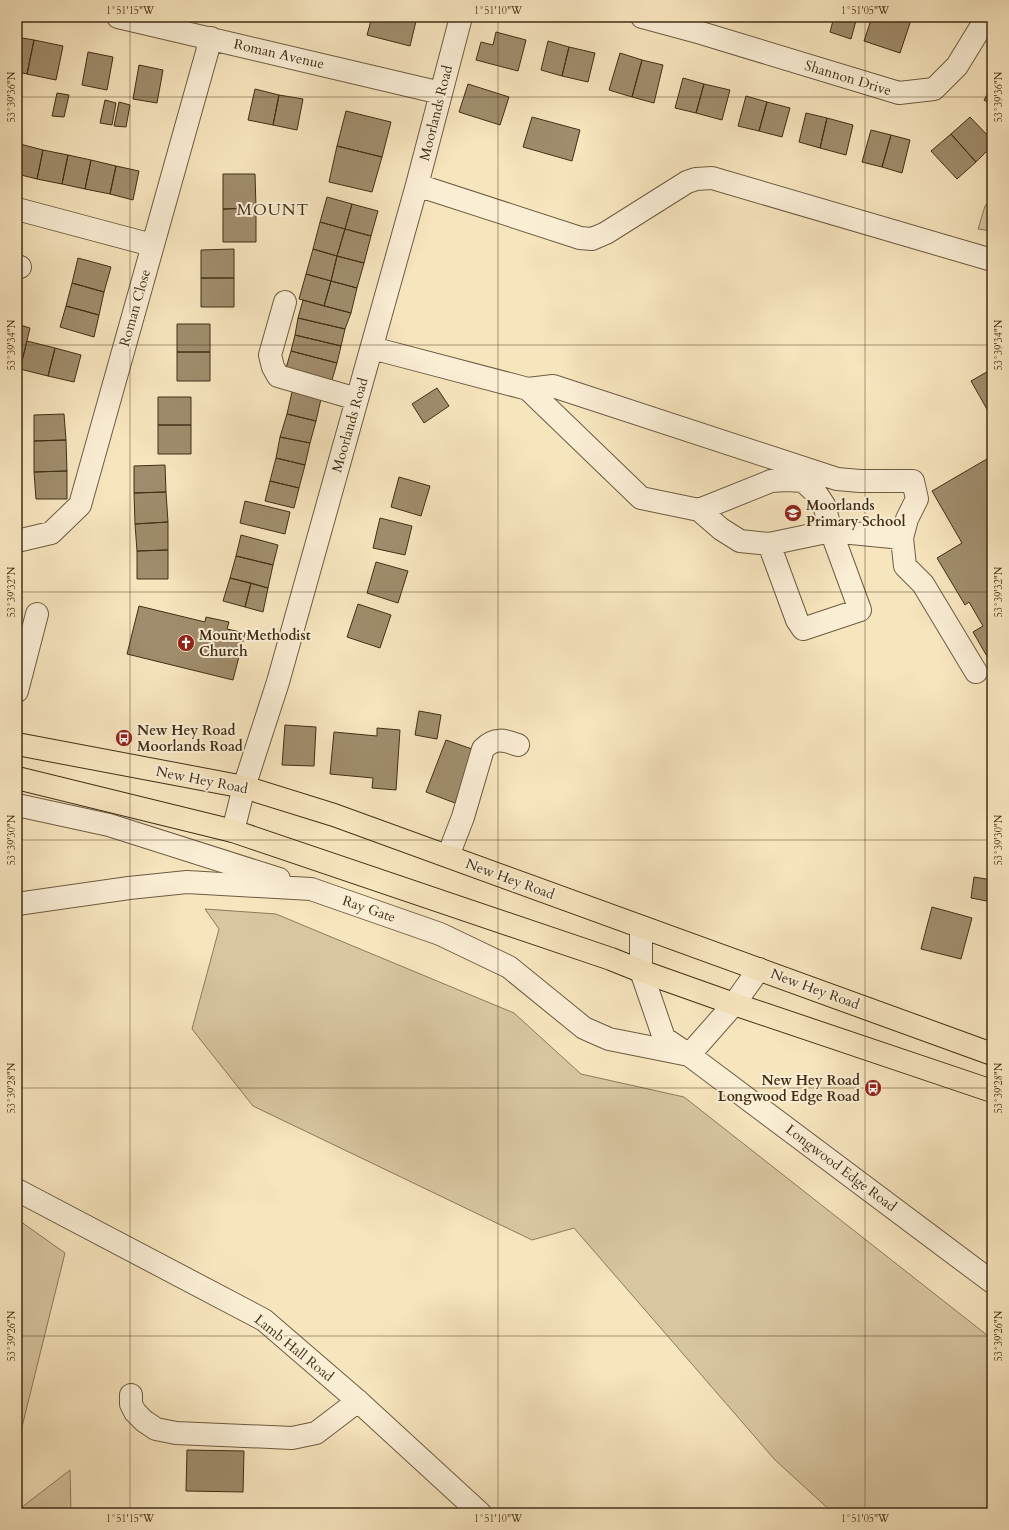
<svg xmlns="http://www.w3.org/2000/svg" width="1009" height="1530" font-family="Cardo,serif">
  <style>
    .green { fill: #d8c6a1; stroke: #8c7a5c }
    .building { fill: #a08d6d; stroke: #412e16 }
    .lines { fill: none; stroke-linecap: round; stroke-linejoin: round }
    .minor-casing { stroke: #6e5c40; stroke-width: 24 }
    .highway-casing { stroke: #412e16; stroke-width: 24 }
    .minor { stroke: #faeed5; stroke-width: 22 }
    .highway { stroke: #f7e5be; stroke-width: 22 }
    .ticks { fill: none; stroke: #412e16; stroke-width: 1; stroke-opacity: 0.45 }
    .labels { text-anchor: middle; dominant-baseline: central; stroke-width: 4; stroke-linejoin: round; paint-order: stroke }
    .street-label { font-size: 14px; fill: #412e16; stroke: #faeed5 }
    .poi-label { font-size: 14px; font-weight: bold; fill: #412e16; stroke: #faeed5; text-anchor: start }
    .quarter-label { font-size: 16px; letter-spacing: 1px; fill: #412e16; stroke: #faeed5 }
    .neatline { fill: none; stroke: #412e16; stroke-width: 1.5 }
    .ticks-label { font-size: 10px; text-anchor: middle; fill: #412e16 }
  </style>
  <rect width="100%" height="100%" fill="#f7e5be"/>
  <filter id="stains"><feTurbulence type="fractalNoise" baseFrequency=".005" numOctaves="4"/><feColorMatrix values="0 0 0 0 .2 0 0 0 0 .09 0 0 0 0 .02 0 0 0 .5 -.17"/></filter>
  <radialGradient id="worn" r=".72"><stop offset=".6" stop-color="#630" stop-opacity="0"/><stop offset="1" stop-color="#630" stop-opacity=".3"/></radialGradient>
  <path class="green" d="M992 197V231L978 229 985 206Z
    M205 909 276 914 514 1013 581 1074 684 1097 992 1339V1513H833L775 1460 574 1228 532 1240 253 1106 192 1029 219 929Z
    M17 1219 65 1253 17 1447Z
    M70 1470 71 1513H17V1511Z"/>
  <path class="building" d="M372 17H417L410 46 367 35Z
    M834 17H857L851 39 830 32Z
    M872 17H912L900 53 864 41Z
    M496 32 526 40 518 71 476 60 481 42 493 45Z
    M17 37 34 40 27 74 17 72Z
    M34 40 63 46 56 80 27 74Z
    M548 41 569 47 562 76 541 70Z
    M569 47 595 53 588 82 562 76Z
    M88 52 113 57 107 90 82 85Z
    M620 53 642 60 632 97 609 90Z
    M642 60 663 65 654 103 632 97Z
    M139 65 163 70 157 103 133 99Z
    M683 78 704 84 696 113 675 108Z
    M468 84 509 97 500 125 459 112Z
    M704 84 730 90 722 120 696 113Z
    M992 87V105L984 100Z
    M255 89 279 95 273 125 248 120Z
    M57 93 69 95 64 117 52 116Z
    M279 95 303 99 297 130 273 125Z
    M746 96 767 102 759 131 738 126Z
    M105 100 116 103 112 125 100 123Z
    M119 102 130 105 126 127 114 126Z
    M767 102 790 108 782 137 759 131Z
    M346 111 391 122 382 157 337 146Z
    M806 113 827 118 820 148 799 142Z
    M532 117 580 130 572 161 523 147Z
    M970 117 992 140V146L976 162 951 134Z
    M827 118 853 125 846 155 820 148Z
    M871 130 891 135 882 167 862 162Z
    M951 134 976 162 957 179 931 151Z
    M891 135 910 140 902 173 882 167Z
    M20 144 43 150 37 179 17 174V157Z
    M337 146 382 157 372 192 329 182Z
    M43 150 68 155 62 184 37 179Z
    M68 155 91 160 85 189 62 184Z
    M91 160 116 166 110 194 85 189Z
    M116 166 139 171 133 200 110 194Z
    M223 174H255L256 208 223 209Z
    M327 197 352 204 345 229 320 222Z
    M352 204 378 211 371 236 345 229Z
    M256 208V242H223V209Z
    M320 222 345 229 337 256 313 249Z
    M345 229 371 236 364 263 337 256Z
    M234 249V278H201V250Z
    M313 249 337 256 331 281 306 274Z
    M337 256 364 263 357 288 331 281Z
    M78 258 111 267 104 292 72 283Z
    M306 274 331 281 324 306 299 299Z
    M201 278H234V307H201Z
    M331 281 357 288 351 313 324 306Z
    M72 283 104 292 99 315 66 306Z
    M303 300 351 313 345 329 298 318Z
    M66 306 99 315 94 337 60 327Z
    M298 318 345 329 341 346 295 335Z
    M17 324 30 328 23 357 17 355Z
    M177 324H210V352H177Z
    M295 335 341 346 337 363 291 351Z
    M27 341 55 348 48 376 20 369Z
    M55 348 81 355 74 382 48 376Z
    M291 351 337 363 332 380 286 368Z
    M177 352H210V381H177Z
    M992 369V418L971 381Z
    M437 388 449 406 424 423 412 404Z
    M292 392 321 399 316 421 287 414Z
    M158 397H191V425H158Z
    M64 414 66 440 34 441V415Z
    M287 414 316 421 310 443 280 437Z
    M158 425H191V454H158Z
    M280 437 310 443 305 465 276 458Z
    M66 440 67 471 34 472V441Z
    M992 456V665L973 632 983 626 969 602 965 605 937 558 962 543 932 491Z
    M276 458 305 465 299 488 270 481Z
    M165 465 166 492 134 493V466Z
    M67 471V499H36L34 472Z
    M399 477 430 486 421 516 391 507Z
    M270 481 299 488 294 508 265 501Z
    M166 492 168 522 135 524 134 493Z
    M245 501 290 512 285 534 240 523Z
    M380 518 412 526 405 555 373 548Z
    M168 522V550L137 551 135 524Z
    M241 535 278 545 273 565 236 556Z
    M168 550V579H137V551Z
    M236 556 273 565 268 588 230 578Z
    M376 562 408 571 398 603 367 593Z
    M230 578 251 583 245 607 223 601Z
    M251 583 268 588 263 612 245 607Z
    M358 604 391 615 380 648 347 637Z
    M139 606 205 622 206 617 229 622 227 629 245 633 233 680 127 654Z
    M419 711 441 715 437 739 415 735Z
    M285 725 316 727 314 766 282 765Z
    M377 728 400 730 396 790 372 788 373 778 330 774 334 732 377 736Z
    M446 740 475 750 455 803 426 792Z
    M974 877 992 880V902L971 898Z
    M932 907 972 918 961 959 921 949Z
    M187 1450 244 1451 243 1492 186 1491Z"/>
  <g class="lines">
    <defs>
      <path id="minor" d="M118 17 441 93
        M642 17 701 33 899 93 934 89 957 66 987 17
        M417 185 580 238 592 239 606 233 687 182 696 179 712 178 992 260
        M17 209 152 245
        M17 266 20 267
        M285 302 270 355 273 367 278 376 357 399
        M372 348 528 389 641 498 699 510 721 529 740 541 769 544 797 620 803 629 860 610 831 531 824 505 816 493 803 481 787 480 771 481 699 510
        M528 389 553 386 837 479 860 481H913L917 499 907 519 902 538 905 566 923 584 976 672
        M17 541 51 533 80 505 211 38
        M769 544 831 531 902 538
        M17 691 37 614
        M17 805 109 825 279 879
        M233 831 244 787 278 682 417 185 461 17
        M448 856 463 817 483 749C495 737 504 740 518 745
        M17 904 129 888 187 882 311 889 440 934 509 967 584 1028 609 1039 689 1055
        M641 927V971L664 1038 689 1055 992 1282
        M689 1055 734 1004 759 969
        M17 1190 264 1320 358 1401 480 1513
        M131 1395V1404L135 1412 144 1421 156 1429 176 1433 292 1438 316 1433 358 1401"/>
      <path id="highway" d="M17 744 244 787 334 815 992 1054
        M17 778 233 831 611 959 641 971 734 1004 992 1091"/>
    </defs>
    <use href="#minor" class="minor-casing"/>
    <use href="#highway" class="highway-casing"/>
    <use href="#minor" class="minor"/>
    <use href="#highway" class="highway"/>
  </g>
  <path class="ticks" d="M130 17V1513M498 17V1513M865 17V1513M17 97H992M17 345H992M17 592H992M17 840H992M17 1088H992M17 1336H992"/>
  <defs>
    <symbol id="school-disc" viewBox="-11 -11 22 22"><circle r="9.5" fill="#8f2418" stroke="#faeed5"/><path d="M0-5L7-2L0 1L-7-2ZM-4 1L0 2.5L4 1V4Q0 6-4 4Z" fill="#fff"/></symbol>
    <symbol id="church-disc" viewBox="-11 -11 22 22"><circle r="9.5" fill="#8f2418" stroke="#faeed5"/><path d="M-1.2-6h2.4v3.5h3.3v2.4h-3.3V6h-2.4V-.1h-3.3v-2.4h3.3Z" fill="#fff"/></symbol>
    <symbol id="bus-disc" viewBox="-11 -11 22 22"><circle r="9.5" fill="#8f2418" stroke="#faeed5"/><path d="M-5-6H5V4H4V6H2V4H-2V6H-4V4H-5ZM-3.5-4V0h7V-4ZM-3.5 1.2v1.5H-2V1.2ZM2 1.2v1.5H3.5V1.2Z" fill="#fff"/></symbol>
  </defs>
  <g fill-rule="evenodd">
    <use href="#school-disc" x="783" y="503" width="20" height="20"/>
    <use href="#church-disc" x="176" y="633" width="20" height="20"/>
    <use href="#bus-disc" x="114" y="728" width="20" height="20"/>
    <use href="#bus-disc" x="863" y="1078" width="20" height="20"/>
  </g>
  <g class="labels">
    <g class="street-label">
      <text transform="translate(279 54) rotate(13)">Roman Avenue</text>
      <text transform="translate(848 78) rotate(17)">Shannon Drive</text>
      <text transform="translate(436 113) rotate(-76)">Moorlands Road</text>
      <text transform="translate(135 308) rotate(-74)">Roman Close</text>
      <text transform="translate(350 425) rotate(-74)">Moorlands Road</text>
      <text transform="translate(202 780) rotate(11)">New Hey Road</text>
      <text transform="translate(510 879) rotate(20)">New Hey Road</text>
      <text transform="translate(369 909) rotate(19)">Ray Gate</text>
      <text transform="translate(815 989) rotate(20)">New Hey Road</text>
      <text transform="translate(841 1168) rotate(37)">Longwood Edge Road</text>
      <text transform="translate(294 1348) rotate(39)">Lamb Hall Road</text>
    </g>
    <g class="poi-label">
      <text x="806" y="505">Moorlands<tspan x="806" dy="16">Primary School</tspan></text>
      <text x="199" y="635">Mount Methodist<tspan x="199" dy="16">Church</tspan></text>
      <text x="137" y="730">New Hey Road<tspan x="137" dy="16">Moorlands Road</tspan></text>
      <text x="860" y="1080" text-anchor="end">New Hey Road<tspan x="860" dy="16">Longwood Edge Road</tspan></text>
    </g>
    <g class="quarter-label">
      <text x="273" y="210">MOUNT</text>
    </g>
  </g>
  <rect width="1009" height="1530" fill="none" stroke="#f7e5be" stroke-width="44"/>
  <rect x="22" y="22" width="965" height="1486" class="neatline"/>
  <g class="ticks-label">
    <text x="130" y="14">1°51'15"W</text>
    <text x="498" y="14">1°51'10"W</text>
    <text x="865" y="14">1°51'05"W</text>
    <text transform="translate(11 97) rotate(-90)" y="4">53°39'36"N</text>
    <text transform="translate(998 97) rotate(-90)" y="4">53°39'36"N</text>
    <text transform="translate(11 345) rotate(-90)" y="4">53°39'34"N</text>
    <text transform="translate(998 345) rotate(-90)" y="4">53°39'34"N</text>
    <text transform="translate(11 592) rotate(-90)" y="4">53°39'32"N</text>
    <text transform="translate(998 592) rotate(-90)" y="4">53°39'32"N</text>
    <text transform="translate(11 840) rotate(-90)" y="4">53°39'30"N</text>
    <text transform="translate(998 840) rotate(-90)" y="4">53°39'30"N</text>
    <text transform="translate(11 1088) rotate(-90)" y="4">53°39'28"N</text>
    <text transform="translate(998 1088) rotate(-90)" y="4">53°39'28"N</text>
    <text transform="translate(11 1336) rotate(-90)" y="4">53°39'26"N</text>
    <text transform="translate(998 1336) rotate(-90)" y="4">53°39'26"N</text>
    <text x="130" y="1522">1°51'15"W</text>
    <text x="498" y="1522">1°51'10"W</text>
    <text x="865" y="1522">1°51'05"W</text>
  </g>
  <rect width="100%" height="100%" filter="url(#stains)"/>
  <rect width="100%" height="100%" fill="url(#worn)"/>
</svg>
